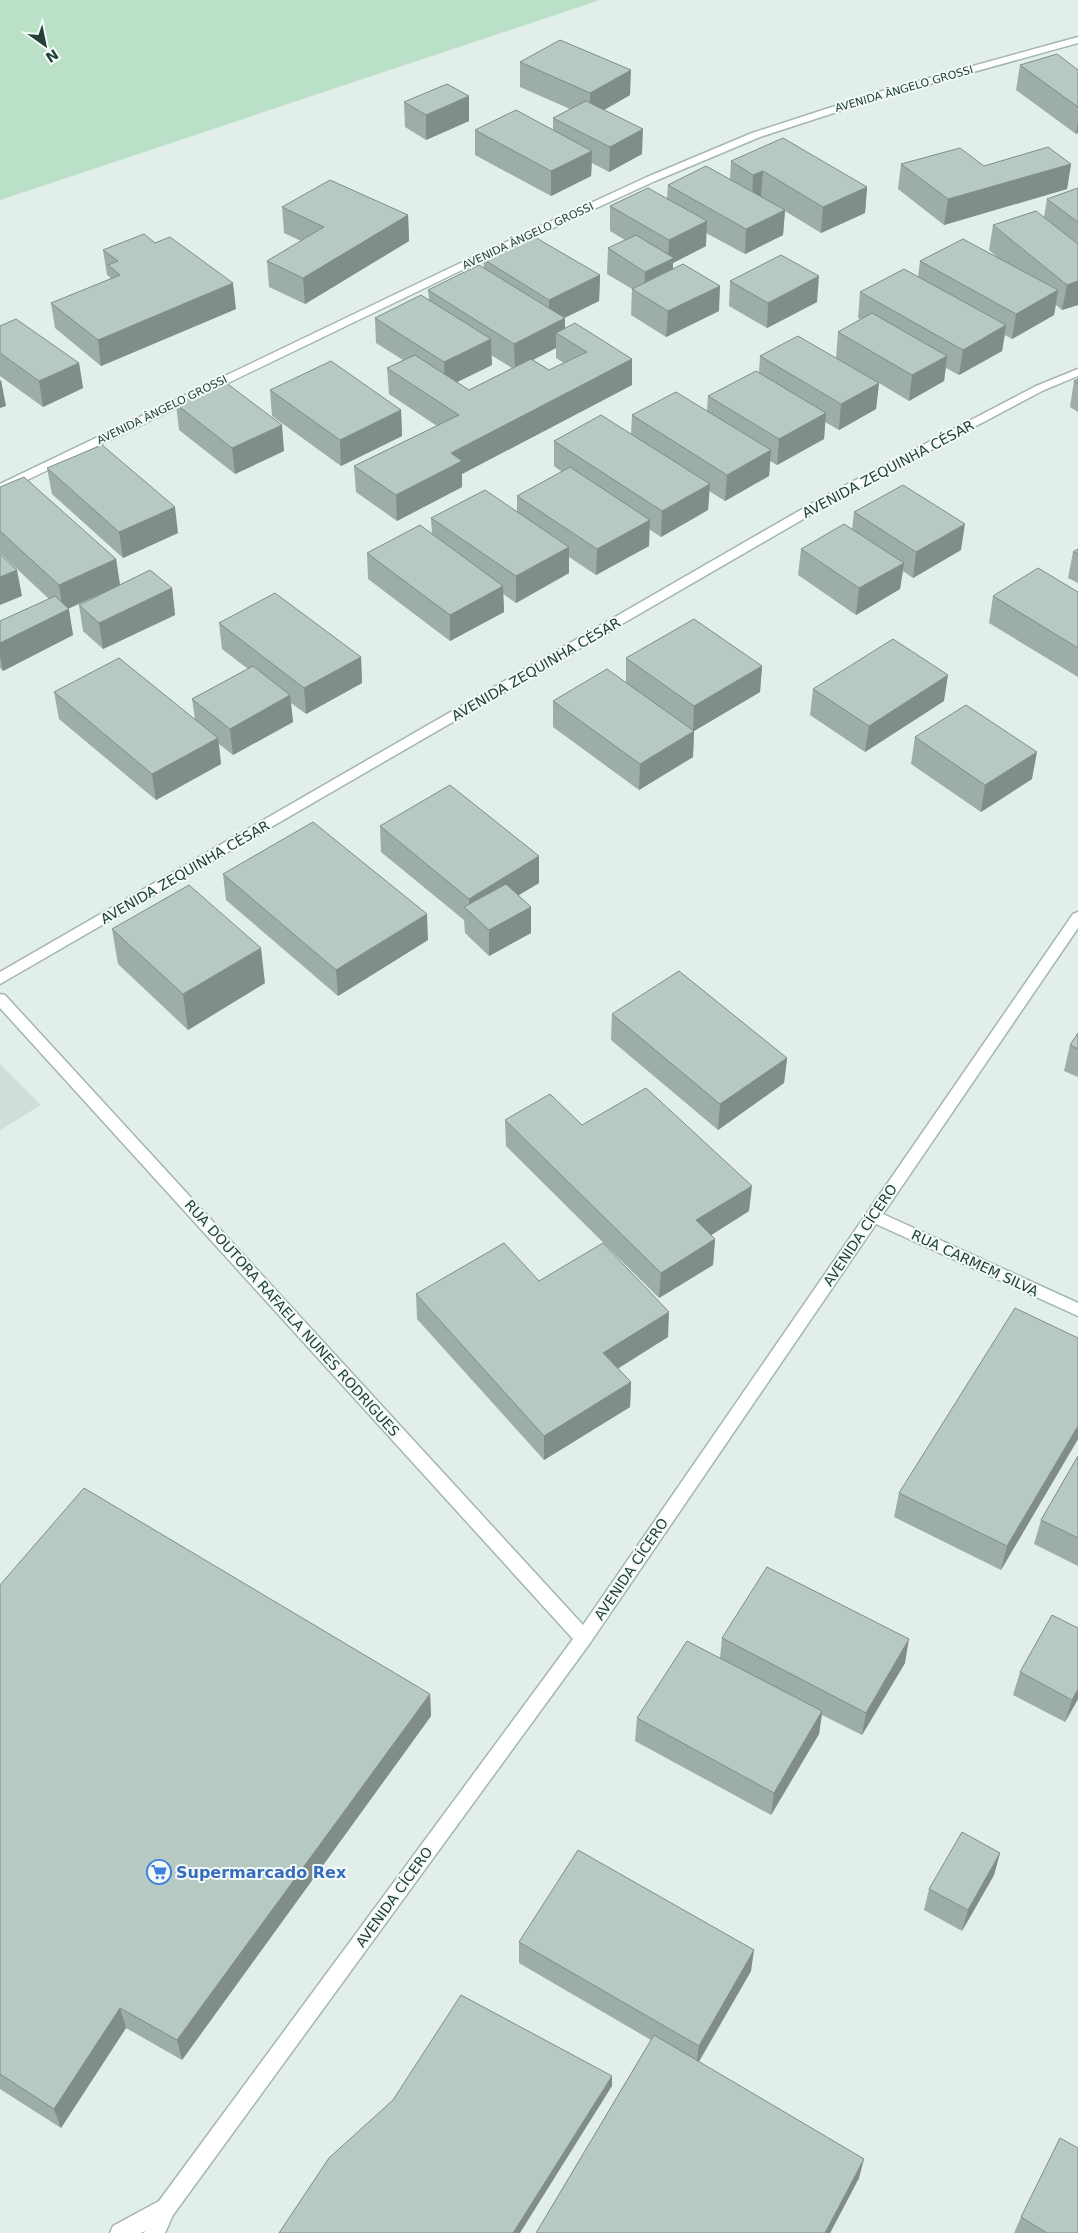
<svg xmlns="http://www.w3.org/2000/svg" width="1078" height="2233" font-family="'DejaVu Sans',sans-serif">
  <style>
    .built { fill: #d0ded9 }
    .green { fill: #bae0c7 }
    .lines { fill: none; stroke-linecap: round; stroke-linejoin: round }
    .minor-casing { stroke: #a4b6b1; stroke-width: 3 }
    .minor { fill: #fff; fill-rule: evenodd }
    .wall { fill: #9dada8; fill-rule: evenodd }
    .shaded-wall { fill: #808d88 }
    .building { fill: #b7c9c3; stroke: #808d88 }
    .labels { text-anchor: middle; dominant-baseline: central; stroke-width: 4; stroke-linejoin: round; paint-order: stroke }
    .far-street-label { font-size: 11px; fill: #21403a; stroke: #f3faf7 }
    .street-label { font-size: 14px; fill: #21403a; stroke: #f3faf7 }
    .near-shop-label { font-size: 16px; font-weight: bold; fill: #366cbe; stroke: #f3faf7; text-anchor: start }
  </style>
  <rect width="100%" height="100%" fill="#e2eee9"/>
  <path class="built" d="M0 1064 41 1105 0 1130Z"/>
  <path class="green" d="M0 0H600L0 200Z"/>
  <g class="lines">
    <defs>
      <path id="minor" d="M1078 37V43L883 97 760 137 655 181 460 271 0 493V484L452 267 647 177 752 133 875 93Z
        M1078 369V376L1044 390 831 503 0 984V972L823 497 1036 386Z
        M1078 912V928L883 1214 1078 1303V1316L876 1224 590 1643 173 2215 165 2233H144L145 2231 141 2233H110L113 2226 159 2201 573 1639 0 1008V994L5 995 583 1625 1073 914Z"/>
    </defs>
    <use href="#minor" class="minor-casing"/>
    <use href="#minor" class="minor"/>
  </g>
  <path class="wall" d="M520 62 630 95 604 110 642 154 609 172 592 163 591 176 551 196 475 155V130H553V118L570 109 520 87Z
    M1020 65 1078 70V133L1076 134 1016 90Z
    M404 102 469 121 426 140 405 127Z
    M731 161 867 187 865 213 821 233 785 211 783 235 745 254 706 233V246L673 263V269L719 311 666 337 631 315 632 289 607 274 608 248 625 240 610 231V206L667 198 668 185 730 179Z
    M901 164 984 166 1071 164 1067 189 944 225 898 189Z
    M1078 188V305L1062 310 1056 305 1054 315 1012 339 1005 335 1002 351 959 375 946 368 944 381 909 401 879 383 876 409 839 430 825 422 824 439 777 465 770 461 769 476 725 501 709 491 708 510 661 537 649 529V546L596 575 569 557V573L516 603 503 594 504 612 450 641 368 579 367 553 432 534 431 518 517 511V496L562 472 554 466V441L631 434 632 415 707 411 708 396 759 372 760 356 836 358 838 332 861 319 858 318 860 292 918 277 920 261 997 257 989 250 993 225 1044 217 1047 199Z
    M282 207 408 215 409 241 305 304 269 287 267 261 301 241 284 233Z
    M103 250 236 309 101 366 55 328 51 303 110 279V277L107 275Z
    M483 259 600 275 599 301 565 318V328L632 359V385L462 474V487L397 521 356 492 354 466 437 426 389 394 387 368 403 360 376 343 375 318 429 300 428 290 484 268ZM556 348V358L564 363 549 370 533 360ZM491 355 512 368 469 390 457 382 492 365Z
    M730 281 817 302 767 328 729 306Z
    M0 326 79 363 83 388 43 407 0 376Z
    M1078 379V412L1070 407 1074 381Z
    M270 390 401 410 402 436 341 466 272 416Z
    M176 404 284 451 235 474 179 430Z
    M47 468 178 533 123 558 52 494Z
    M0 487 116 559 120 585 172 588 175 615 103 649 83 631 79 605 104 592 68 609 73 635 3 671 0 668V621L49 599 0 553Z
    M854 512 961 550 913 578 903 571 900 589 856 615 798 575 801 549 852 530Z
    M1078 549V583L1068 578 1073 552Z
    M1078 592V677L989 623 993 596Z
    M219 623 361 657 362 683 306 714 291 703 293 722 233 755 219 744 221 764 156 800 59 719 54 692 195 719 192 699 248 669 222 649Z
    M626 658 762 666 760 692 694 731 693 757 639 790 553 727V701L626 682Z
    M813 689 944 701 865 752 810 715Z
    M915 737 1032 779 981 812 911 764Z
    M380 826 539 883 518 895 531 933 489 956 465 933 464 920 381 852Z
    M223 874 428 940 338 996 226 900Z
    M112 929 265 983 188 1030 118 964Z
    M612 1014 787 1058 784 1083 718 1130 611 1040Z
    M1078 1033V1077L1064 1071 1070 1045Z
    M505 1120 582 1125 749 1211 711 1235 715 1239 713 1265 659 1298 506 1146Z
    M539 1281 668 1337 618 1368 631 1382 630 1407 544 1460 417 1319 416 1294Z
    M1078 1338V1439L1001 1570 894 1517 899 1493Z
    M1078 1456V1566L1034 1544 1041 1520Z
    M0 1585 430 1694 431 1716 182 2060 126 2028 61 2128 0 2089Z
    M722 1638 905 1663 862 1735 822 1715 819 1734 771 1815 635 1741 637 1718 720 1658Z
    M1020 1672 1078 1699 1065 1722 1013 1695Z
    M1000 1853 994 1875 962 1931 924 1910 929 1889Z
    M519 1942 751 1971 699 2062 859 2178 830 2233H536L651 2040 519 1963Z
    M1021 2217 1078 2233H1014Z"/>
  <path class="shaded-wall" d="M631 70 630 95 590 118V93Z
    M469 96V121L426 140V115Z
    M1078 120V133L1076 134Z
    M643 129 642 154 609 172 610 147Z
    M592 151 591 176 551 196V171Z
    M1071 164 1067 189 944 225 948 199Z
    M763 171 761 196 752 200 753 175Z
    M867 187 865 213 821 233 823 207Z
    M785 210 783 235 745 254 746 229Z
    M408 215 409 241 305 304 303 278Z
    M707 221 706 246 673 263V283L644 297 645 272 668 261 669 240Z
    M600 275 599 301 549 325V300Z
    M819 276 817 302 767 328 768 303Z
    M1078 281V305L1062 310 1067 285Z
    M233 283 236 309 101 366 98 340Z
    M720 286 719 311 666 337 668 311Z
    M1058 290 1054 315 1012 339 1016 314Z
    M565 318V338L556 333V348L515 369 514 344Z
    M1006 325 1002 351 959 375 963 350Z
    M491 339 492 365 445 388 444 362Z
    M947 356 944 381 909 401 912 375Z
    M632 359V385L462 474V487L397 521 396 495 451 453Z
    M79 363 83 388 43 407 39 381Z
    M1 380 6 406 0 408V381Z
    M879 383 876 409 839 430 841 404Z
    M401 410 402 436 341 466 340 440Z
    M826 413 824 439 777 465 779 439Z
    M282 425 284 451 235 474 232 448Z
    M771 450 769 476 725 501 727 475Z
    M710 484 708 510 661 537 662 511Z
    M175 507 178 533 123 558 119 532Z
    M650 520 649 546 596 575 597 549Z
    M965 524 961 550 913 578 916 552Z
    M569 547V573L516 603V576Z
    M116 559 120 585 63 611 59 585Z
    M904 563 900 589 856 615 859 588Z
    M17 570 22 596 0 605V577Z
    M503 586 504 612 450 641V615Z
    M172 588 175 615 103 649 99 623Z
    M69 609 73 635 3 671 0 656V643Z
    M361 657 362 683 306 714 304 688Z
    M762 666 760 692 694 731 693 757 639 790 640 764 693 732 694 706Z
    M948 675 944 701 865 752 869 726Z
    M290 695 293 722 233 755 230 729Z
    M218 738 221 764 156 800 152 774Z
    M1037 752 1032 779 981 812 985 785Z
    M539 856V883L478 920 469 912V899Z
    M531 907V933L489 956V930Z
    M427 914 428 940 338 996 336 970Z
    M261 948 265 983 188 1030 183 994Z
    M787 1058 784 1083 718 1130 720 1104Z
    M752 1186 749 1211 694 1246 696 1220Z
    M715 1239 713 1265 659 1298 661 1273Z
    M669 1312 668 1337 603 1378V1353Z
    M631 1382 630 1407 544 1460V1436Z
    M1078 1426V1439L1001 1570 1007 1546Z
    M909 1639 905 1663 862 1735 866 1713Z
    M1078 1689V1699L1065 1722 1072 1700Z
    M430 1694 431 1716 182 2060 177 2040Z
    M822 1711 819 1734 771 1815 774 1793Z
    M1000 1853 994 1875 962 1931 968 1910Z
    M754 1950 751 1971 696 2066 699 2046Z
    M120 2008 126 2028 61 2128 54 2109Z
    M612 2076V2086L520 2233H513Z
    M864 2159 859 2178 830 2233H825Z"/>
  <path class="building" d="M560 40 631 70 590 93 520 62Z
    M1057 54 1078 70V107L1020 65Z
    M447 84 469 96 426 115 404 102Z
    M586 101 643 129 610 147 553 118Z
    M516 110 592 151 551 171 475 130Z
    M783 138 867 187 823 207 763 171 753 175 731 161Z
    M1048 147 1071 164 948 199 901 164 960 148 984 166Z
    M706 166 785 210 746 229 668 185Z
    M330 180 408 215 303 278 267 261 324 227 282 207Z
    M648 188 707 221 669 240 610 206Z
    M1078 188V222L1047 199Z
    M1036 211 1078 244V281L1067 285 993 225Z
    M144 234 155 243 170 237 233 283 98 340 51 303 120 275 108 265 118 261 103 250Z
    M636 235 674 258 645 272 608 248Z
    M533 236 600 275 549 300 483 259Z
    M963 239 1058 290 1016 314 920 261Z
    M781 255 819 276 768 303 730 281Z
    M683 264 720 286 668 311 632 289Z
    M479 265 565 318 514 344 428 290Z
    M904 269 1006 325 963 350 860 292Z
    M421 295 491 339 444 362 375 318Z
    M872 313 947 356 912 375 838 332Z
    M16 319 79 363 39 381 0 353V326Z
    M575 323 632 359 451 453 462 461 396 495 354 466 459 415 387 368 415 355 469 390 531 359 549 370 587 352 556 333Z
    M798 336 879 383 841 404 760 356Z
    M331 361 401 410 340 440 270 390Z
    M756 371 826 413 779 439 708 396Z
    M1078 379V383L1074 381Z
    M225 382 282 425 232 448 176 404Z
    M676 392 771 450 727 475 632 415Z
    M601 415 710 484 662 511 554 441Z
    M102 445 175 507 119 532 47 468Z
    M570 467 650 520 597 549 517 496Z
    M24 477 116 559 59 585 0 531V487Z
    M903 485 965 524 916 552 854 512Z
    M485 490 569 547 516 576 431 518Z
    M844 524 904 563 859 588 801 549Z
    M420 525 503 586 450 615 367 553Z
    M1078 549V554L1073 552Z
    M0 554 17 570 0 577Z
    M1038 568 1078 592V648L993 596Z
    M150 570 172 588 99 623 79 605Z
    M275 593 361 657 304 688 219 623Z
    M55 596 69 609 0 643V621Z
    M694 619 762 666 694 706 626 658Z
    M893 639 948 675 869 726 813 689Z
    M119 658 218 738 152 774 54 692Z
    M253 666 290 695 230 729 192 699Z
    M607 669 694 731 640 764 553 701Z
    M966 705 1037 752 985 785 915 737Z
    M450 785 539 856 469 899 380 826Z
    M313 822 427 914 336 970 223 874Z
    M506 884 531 907 489 930 464 907Z
    M189 885 261 948 183 994 112 929Z
    M679 971 787 1058 720 1104 612 1014Z
    M1078 1033V1049L1070 1045Z
    M646 1088 752 1186 696 1220 715 1239 661 1273 505 1120 550 1094 582 1125Z
    M504 1243 539 1281 603 1243 669 1312 603 1353 631 1382 544 1436 416 1294Z
    M1015 1308 1078 1338V1426L1007 1546 899 1493Z
    M1078 1456V1538L1041 1520Z
    M84 1488 430 1694 177 2040 120 2008 54 2109 0 2074V1585Z
    M767 1567 909 1639 866 1713 722 1638Z
    M1052 1615 1078 1628V1689L1072 1700 1020 1672Z
    M687 1641 822 1711 774 1793 637 1718Z
    M962 1832 1000 1853 968 1910 929 1889Z
    M578 1850 754 1950 699 2046 519 1942Z
    M461 1995 612 2076 513 2233H279L329 2158 393 2100Z
    M654 2035 864 2159 825 2233H536Z
    M1060 2138 1078 2148V2233H1047L1021 2217Z"/>
  <defs>
    <symbol id="supermarket-ring" viewBox="-11 -11 22 22"><circle r="9.5" fill="#f3faf7" stroke="#3f7fe0" stroke-width="1.5"/><path d="M-6-5.5h2.5l.6 2H6L4.5 2H-2.5L-4.4-4H-6ZM-1.5 3.2a1.3 1.3 0 1 0 .1 0ZM3 3.2a1.3 1.3 0 1 0 .1 0Z" fill="#3f7fe0"/></symbol>
  </defs>
  <g fill-rule="evenodd">
    <use href="#supermarket-ring" x="145" y="1858" width="28" height="28"/>
  </g>
  <g class="labels">
    <g class="far-street-label">
      <text transform="translate(904 89) rotate(-16)">AVENIDA ÂNGELO GROSSI</text>
      <text transform="translate(528 236) rotate(-25)">AVENIDA ÂNGELO GROSSI</text>
      <text transform="translate(162 410) rotate(-26)">AVENIDA ÂNGELO GROSSI</text>
    </g>
    <g class="street-label">
      <text transform="translate(888 469) rotate(-28)">AVENIDA ZEQUINHA CÉSAR</text>
      <text transform="translate(536 669) rotate(-30)">AVENIDA ZEQUINHA CÉSAR</text>
      <text transform="translate(185 872) rotate(-30)">AVENIDA ZEQUINHA CÉSAR</text>
      <text transform="translate(860 1235) rotate(-56)">AVENIDA CÍCERO</text>
      <text transform="translate(975 1263) rotate(25)">RUA CARMEM SILVA</text>
      <text transform="translate(292 1318) rotate(48)">RUA DOUTORA RAFAELA NUNES RODRIGUES</text>
      <text transform="translate(631 1569) rotate(-56)">AVENIDA CÍCERO</text>
      <text transform="translate(394 1897) rotate(-54)">AVENIDA CÍCERO</text>
    </g>
    <g class="near-shop-label">
      <text x="176" y="1872">Supermarcado Rex</text>
    </g>
  </g>
  <g transform="translate(45 45) rotate(147)" stroke="#f3faf7" stroke-width="4" paint-order="stroke">
  <path d="M0-4L9 19L0 12L-9 19Z" fill="#21403a"/>
  <text y="-8" font-size="14" font-weight="bold" text-anchor="middle" fill="#21403a">N</text>
  </g>
</svg>
